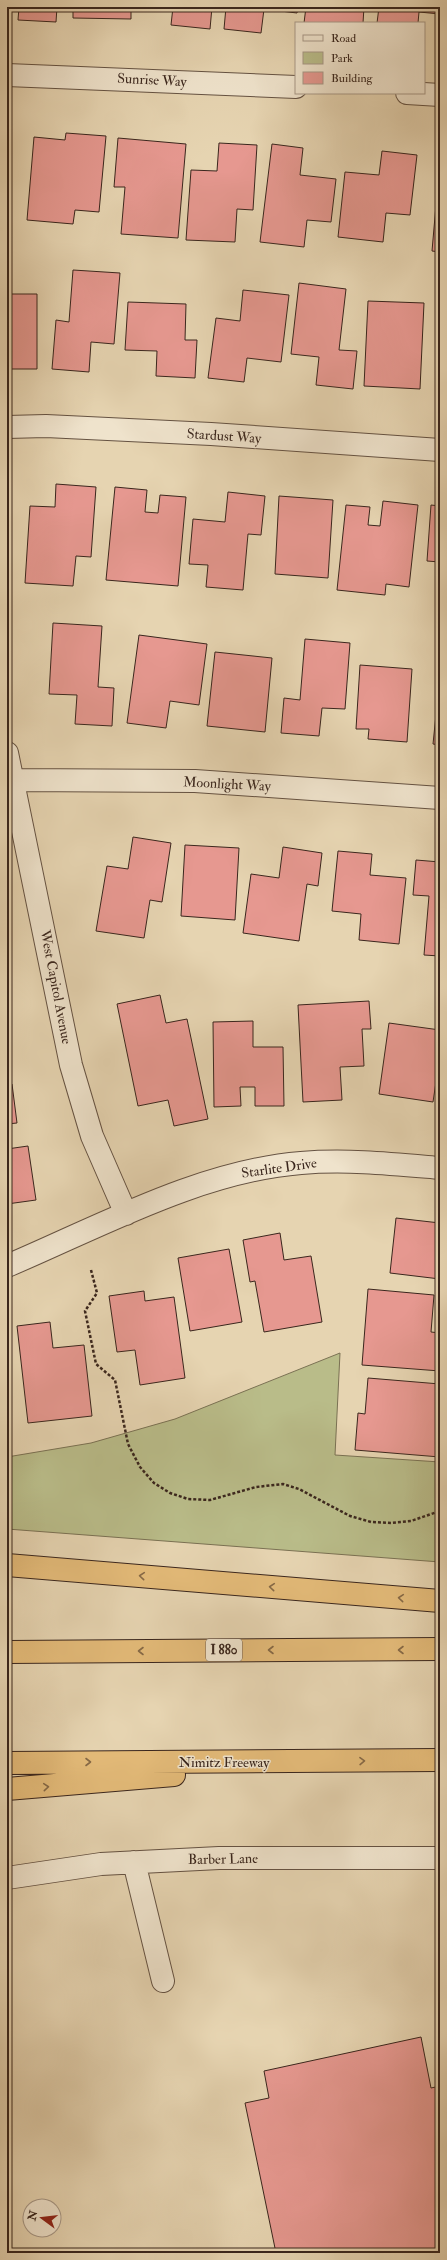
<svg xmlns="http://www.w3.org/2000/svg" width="447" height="2260" font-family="'IM FELL Double Pica',serif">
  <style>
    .green { fill: #b9bc89; stroke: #7a7153 }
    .building { fill: #e69890; stroke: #3a261d }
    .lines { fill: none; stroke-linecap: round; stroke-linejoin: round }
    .minor-casing { stroke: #655242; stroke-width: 24 }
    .highway-casing { stroke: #3a261d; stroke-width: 24 }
    .path { stroke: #3a261d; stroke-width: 2.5; stroke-dasharray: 3 2; stroke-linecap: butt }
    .minor { stroke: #efe3cc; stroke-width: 22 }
    .highway { stroke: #e3ba78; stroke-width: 22 }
    .oneway { stroke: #866946 }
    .labels { text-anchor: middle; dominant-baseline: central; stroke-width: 3; stroke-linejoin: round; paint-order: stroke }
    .shield { fill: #efe3cc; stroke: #705f52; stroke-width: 1 }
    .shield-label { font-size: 13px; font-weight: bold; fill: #3a261d }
    .street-label { font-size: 14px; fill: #3a261d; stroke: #efe3cc }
  </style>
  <rect width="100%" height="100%" fill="#e6d4b1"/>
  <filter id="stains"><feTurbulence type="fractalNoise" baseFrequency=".005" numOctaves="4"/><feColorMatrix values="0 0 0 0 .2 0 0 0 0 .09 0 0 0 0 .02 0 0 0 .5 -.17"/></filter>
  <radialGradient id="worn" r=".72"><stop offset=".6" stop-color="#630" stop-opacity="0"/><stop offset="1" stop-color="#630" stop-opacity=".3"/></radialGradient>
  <path class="green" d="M340 1353 335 1455 440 1462V1562L7 1529V1457L91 1443 175 1419Z"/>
  <path class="building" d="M19 7H57L56 22 18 20Z
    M73 7H131V19L73 18Z
    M173 7H212L210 29 171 25Z
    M226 7H298L297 13 264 9 261 33 224 29Z
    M306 7H364L363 23H304Z
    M379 7H440V14L419 12 418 23H377Z
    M66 133 106 136 99 212 75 210 73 224 27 220 34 137 65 140Z
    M7 135H10L11 211H7Z
    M118 138 186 144 178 238 121 234 125 187H114Z
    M219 143 257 145 253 210 237 209 235 242 186 240 191 170 217 171Z
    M272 144 303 148 300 175 336 179 331 222 307 220 304 247 260 242Z
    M382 151 417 155 410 215 386 213 383 242 338 237 345 172 379 175Z
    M440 159V252L432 251Z
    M73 270 120 273 114 344 91 342 89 372 52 369 56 320 69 322Z
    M299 283 346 289 339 350 357 351 353 389 316 385 319 357 291 354Z
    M243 290 289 295 281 362 247 358 244 382 208 378 216 318 240 321Z
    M7 294H37V369H7Z
    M368 301 424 303 420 389 364 386Z
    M128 302 186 304 185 340H197L195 378 156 376 157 351 125 350Z
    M56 484 96 487 91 557 76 556 73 586 25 583 30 506 55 507Z
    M115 487 147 490 145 512 158 513 160 495 186 497 178 586 106 580Z
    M228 492 265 496 261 535 248 534 243 590 206 587 208 565 189 564 193 519 225 522Z
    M279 496 333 500 328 578 275 574Z
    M383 501 418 505 409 587 386 584 385 595 337 590 346 505 370 507 368 525 380 526Z
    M431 505 440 506V562L427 561Z
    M53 623 102 626 98 687 114 688 112 726 75 724 77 695 49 694Z
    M139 635 207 644 199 705 170 701 166 728 127 723Z
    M305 639 350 643 345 709 322 708 319 736 281 733 284 698 300 700Z
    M215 652 272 658 265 732 207 726Z
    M360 665 412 669 407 742 368 739 369 729H356Z
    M439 685H440V745L433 744Z
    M133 837 171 843 162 902 150 900 144 938 96 931 107 866 128 869Z
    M185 845 239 848 235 920 181 916Z
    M283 847 322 853 318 886 307 884 299 941 243 933 251 874 279 878Z
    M338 851 372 854 370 875 406 878 399 944 359 940 361 914 332 911Z
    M416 860 440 862V956L424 955 429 896 413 895Z
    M160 995 166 1023 187 1019 208 1119 174 1126 168 1100 138 1106 117 1004Z
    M369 1001 371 1029H362L364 1066 340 1067 342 1100 303 1102 298 1005Z
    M253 1021V1047H283L284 1106H255V1087H240L241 1106 214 1107 213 1022Z
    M389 1023 440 1030V1055L433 1102 379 1094Z
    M7 1084H12L17 1123 7 1124Z
    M28 1146 36 1200 7 1204V1149Z
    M396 1218 440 1223V1279L390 1273Z
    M280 1233 284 1260 311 1256 322 1322 264 1332 255 1281 250 1282 243 1240Z
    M229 1249 242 1322 190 1331 178 1258Z
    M368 1289 434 1295 431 1332 440 1333V1371L362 1365Z
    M144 1291 145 1301 174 1297 185 1378 140 1385 135 1350 117 1352 109 1296Z
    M50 1322 53 1348 84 1345 92 1416 28 1423 17 1326Z
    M368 1378 440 1384V1457L355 1450 358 1413 365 1414Z
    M7 1387 10 1407H7Z
    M421 2037 431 2088 440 2086V2253H276L245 2103 269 2098 264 2071Z"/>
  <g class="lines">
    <defs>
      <path id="minor" d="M7 75 296 87
        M407 93 440 95
        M7 427 46 426 211 434 440 450
        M7 753 71 1065 92 1136 126 1214
        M13 780 195 781 440 798
        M7 1266C99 1227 200 1171 301 1163 347 1159 394 1164 440 1168
        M134 1862 163 1981
        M7 1878 101 1864 219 1858H440"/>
      <path id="highway" d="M7 1565 440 1601
        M7 1652 440 1649
        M7 1763 440 1760
        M7 1789 174 1775"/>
    </defs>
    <use href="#minor" class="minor-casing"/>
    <use href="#highway" class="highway-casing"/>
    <path class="path" d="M91 1270 97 1293 85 1311 96 1364 115 1380 128 1444 140 1467 154 1483 170 1493 188 1499 210 1500 256 1487 283 1484 299 1489 350 1516 371 1522 391 1523 411 1521 440 1511"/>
    <use href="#minor" class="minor"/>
    <use href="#highway" class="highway"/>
  </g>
  <defs><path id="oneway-chevron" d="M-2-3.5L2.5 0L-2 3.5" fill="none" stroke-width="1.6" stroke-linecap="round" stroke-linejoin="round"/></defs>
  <g class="oneway">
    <use href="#oneway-chevron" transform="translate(142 1576) rotate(-175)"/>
    <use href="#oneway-chevron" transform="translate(272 1587) rotate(-175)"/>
    <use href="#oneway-chevron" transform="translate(401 1598) rotate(-175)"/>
    <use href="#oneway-chevron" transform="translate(271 1650) rotate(180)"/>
    <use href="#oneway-chevron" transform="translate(401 1650) rotate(180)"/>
    <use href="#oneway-chevron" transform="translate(141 1651) rotate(180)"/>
    <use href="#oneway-chevron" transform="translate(362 1761) rotate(-1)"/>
    <use href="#oneway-chevron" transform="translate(88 1762)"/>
    <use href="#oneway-chevron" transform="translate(46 1787) rotate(-5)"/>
  </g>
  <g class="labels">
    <rect class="shield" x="206" y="1639" width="36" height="22" rx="3"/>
    <g class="shield-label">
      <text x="224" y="1650">I 880</text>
    </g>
    <g class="street-label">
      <text transform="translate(152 80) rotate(3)">Sunrise Way</text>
      <text transform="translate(224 436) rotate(4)">Stardust Way</text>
      <text transform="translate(227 784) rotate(3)">Moonlight Way</text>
      <text transform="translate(56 987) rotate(79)">West Capitol Avenue</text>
      <text transform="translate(279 1168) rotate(-8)">Starlite Drive</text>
      <text x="224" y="1762">Nimitz Freeway</text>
      <text transform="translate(223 1859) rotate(-1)">Barber Lane</text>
    </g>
  </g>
  <rect width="447" height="2260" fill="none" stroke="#e6d4b1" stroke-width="24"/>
  <rect x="8" y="8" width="431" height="2244" fill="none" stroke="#3a261d" stroke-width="2"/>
  <rect x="12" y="12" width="423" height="2236" fill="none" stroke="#3a261d"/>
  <rect x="295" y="22" width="130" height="72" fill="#efe3cc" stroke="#a79786"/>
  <rect x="303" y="35" width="20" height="6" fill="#efe3cc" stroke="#a79786"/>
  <text x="331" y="42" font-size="12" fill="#3a261d">Road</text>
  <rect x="303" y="52" width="20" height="12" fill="#b9bc89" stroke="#a79786"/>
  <text x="331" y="62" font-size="12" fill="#3a261d">Park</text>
  <rect x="303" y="72" width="20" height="12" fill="#e69890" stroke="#a79786"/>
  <text x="331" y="82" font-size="12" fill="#3a261d">Building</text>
  <g transform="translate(42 2218) rotate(285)"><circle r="19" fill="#efe3cc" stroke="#a79786"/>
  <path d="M0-3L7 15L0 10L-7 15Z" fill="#8f2418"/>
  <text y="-6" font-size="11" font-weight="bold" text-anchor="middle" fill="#3a261d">N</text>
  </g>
  <rect width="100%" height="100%" filter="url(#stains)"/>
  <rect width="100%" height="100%" fill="url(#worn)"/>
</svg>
